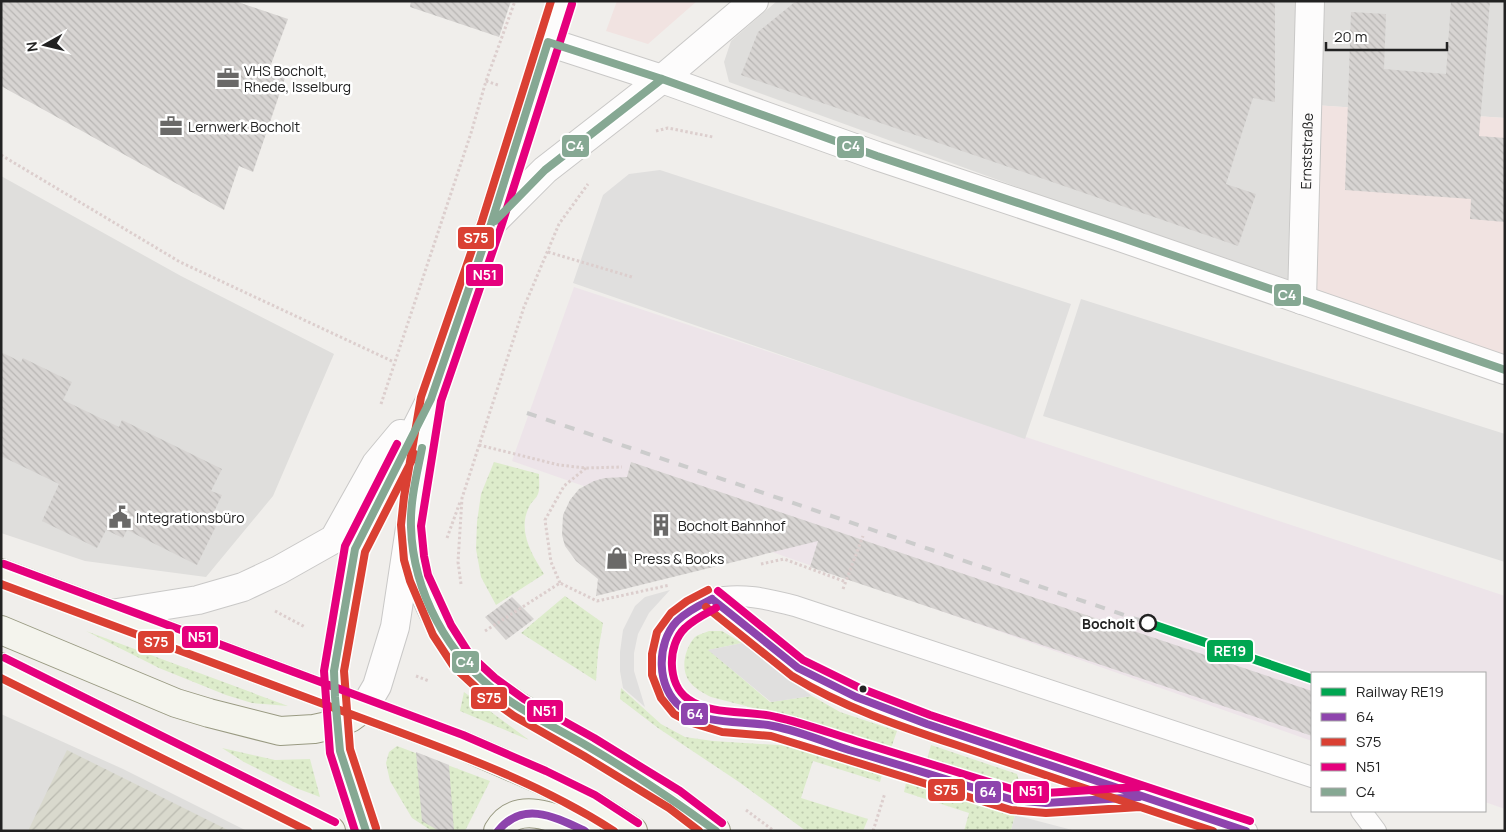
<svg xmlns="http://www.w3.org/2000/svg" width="1506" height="832" font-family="Manrope,sans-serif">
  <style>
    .residential { fill: #dfdedc }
    .commercial { fill: #f1e3e1 }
    .railway { fill: #ede4e9 }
    .construction { fill: url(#construction-furrows) }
    .grass { fill: url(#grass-dots) }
    .parking { fill: #e0dfde }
    .building { fill: url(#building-back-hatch) }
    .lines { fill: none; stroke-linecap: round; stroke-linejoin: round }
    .service-casing { stroke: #c9c8c7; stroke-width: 22 }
    .minor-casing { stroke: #c9c8c7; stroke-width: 30 }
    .tertiary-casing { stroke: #c9c8c7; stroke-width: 30 }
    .secondary-casing { stroke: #999a82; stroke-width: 30 }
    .path { stroke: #dccecd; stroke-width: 3; stroke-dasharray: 2.5 2.5; stroke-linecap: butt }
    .service { stroke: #fdfcfc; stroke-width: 20 }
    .minor { stroke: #fdfcfc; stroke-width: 28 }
    .tertiary { stroke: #fdfcfc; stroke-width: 28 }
    .secondary { stroke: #f4f4ed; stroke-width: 28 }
    .rail { stroke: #ccc; stroke-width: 4; stroke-dasharray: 10 10; stroke-linecap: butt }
    .bus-1-casing { stroke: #fff; stroke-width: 11 }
    .bus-2-casing { stroke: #fff; stroke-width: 11 }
    .bus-3-casing { stroke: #fff; stroke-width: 11 }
    .bus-4-casing { stroke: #fff; stroke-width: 11 }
    .bus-1 { stroke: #8e44ad; stroke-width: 8 }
    .bus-2 { stroke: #da4033; stroke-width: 8 }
    .bus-3 { stroke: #e5007d; stroke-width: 8 }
    .bus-4 { stroke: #86a893; stroke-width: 8 }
    .rail-1-casing { stroke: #fff; stroke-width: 12 }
    .rail-1 { stroke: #00a651; stroke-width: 9 }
    .stop-dot { fill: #fff; stroke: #222; stroke-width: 2.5 }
    .bus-dot { fill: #222; stroke: #fff; stroke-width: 2 }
    .labels { text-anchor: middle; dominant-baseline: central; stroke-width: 5; stroke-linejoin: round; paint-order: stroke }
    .poi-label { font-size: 14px; fill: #222; stroke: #fff; text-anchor: start }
    .street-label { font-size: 14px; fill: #222; stroke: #fff }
    .stop-label { font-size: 14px; font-weight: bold; fill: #222; stroke: #fff; text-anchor: end }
    .line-badge { stroke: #fff; stroke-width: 2 }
    .badge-label { font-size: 14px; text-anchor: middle; font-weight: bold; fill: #fff }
  </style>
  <defs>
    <pattern id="construction-furrows" width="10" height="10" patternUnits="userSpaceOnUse" patternTransform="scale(1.25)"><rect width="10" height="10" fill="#d9d9cd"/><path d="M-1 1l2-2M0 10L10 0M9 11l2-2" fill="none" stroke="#babab0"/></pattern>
    <pattern id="grass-dots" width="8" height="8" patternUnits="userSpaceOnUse" patternTransform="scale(1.25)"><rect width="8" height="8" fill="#ddeccb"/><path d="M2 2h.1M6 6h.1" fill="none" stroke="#bdcaae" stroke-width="1.8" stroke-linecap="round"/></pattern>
    <pattern id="building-back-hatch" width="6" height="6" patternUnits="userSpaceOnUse" patternTransform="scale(1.25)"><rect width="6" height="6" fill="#d7d4d2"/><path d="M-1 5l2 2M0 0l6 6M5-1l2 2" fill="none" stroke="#b8b6b4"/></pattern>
  </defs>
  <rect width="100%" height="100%" fill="#f0eeeb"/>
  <path class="residential" d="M777 1H1505V118L1314 105 1308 293 729 82 724 62 731 41Z
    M1 176 181 276 334 354 273 496 206 577 85 561 1 533Z
    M1 714 123 769 247 831H1Z"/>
  <path class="commercial" d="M617 1H697L648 44 606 31Z
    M1314 105 1505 118V361L1308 293Z"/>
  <path class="railway" d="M574 287 1505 596V809L1485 802V673H1312V741L512 461Z"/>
  <path class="construction" d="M67 750 230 831H28Z"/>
  <path class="grass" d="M494 462 539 474C539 480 540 489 538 494 536 499 531 502 529 507 517 531 532 555 544 574L496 605 481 577 476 549 477 522 481 494Z
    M565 596 603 623 598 652 596 681 521 633Z
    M86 631 288 706 252 703 226 695 159 668Z
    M709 631H722L742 643 709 650 770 702 812 696 840 712 897 731 891 748 830 728 711 697C703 693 694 688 689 681 680 668 685 648 695 637 699 634 705 633 709 631Z
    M621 688 661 724 685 737 713 741 794 746 883 771 880 782 813 761 801 798 868 819 863 831H806L739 782 658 728 620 699Z
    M464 692 529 740 460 711Z
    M931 745 1017 774 1020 784 1013 790 926 763Z
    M397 746 490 781 465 831H432L412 818 390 781 386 763 389 752Z
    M222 748 275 760 310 759 320 797 296 788 244 762Z
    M908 781 1015 815 1011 831H964L969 813 904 792 906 783Z"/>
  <path class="parking" d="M660 170 1071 304 1025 439 573 283 603 195 629 174Z
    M1081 299 1505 434V562L1043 416Z
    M670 590 649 613 638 634 634 653V671L645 707 623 688 620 671V652L623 630 635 606 645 597Z
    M742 643 812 696 771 702 708 650Z
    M1015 815 1076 831H1011Z"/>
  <path class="building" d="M1 1H235L288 19 270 67 287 72 253 172 239 166 224 210 1 86Z
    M411 1H511L499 37 410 7Z
    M796 1H1275V102L1253 98 1226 184 1256 194 1238 246 741 75 758 32Z
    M1451 1H1490L1479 136 1505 138V222L1470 219 1471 199 1345 190 1351 12 1386 14 1384 69 1446 74Z
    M1 352 21 362 23 358 72 382 63 400 119 427 122 420 222 469 211 491 222 495 213 514 220 518 197 565 127 530 123 538 106 530 97 548 42 521 59 484 1 456Z
    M631 462 1312 691V736L810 567 818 541 596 596 598 579 576 561 565 546 562 535 563 515 570 500 579 489 594 481 605 478 627 477Z
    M512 597 534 619 506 640 485 617Z
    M416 752 449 765 454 831H439L422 821Z"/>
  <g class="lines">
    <defs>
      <path id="service" d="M712 599C746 623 775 656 811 676 869 707 936 727 998 748 1081 776 1163 805 1247 831
        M1139 797 1046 803 1013 800C934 776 855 749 775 727 759 722 742 724 726 722 712 720 695 715 683 708 675 703 670 692 666 683 654 650 668 621 699 606 704 604 708 600 713 599 740 592 768 599 795 606L1312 777
        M1361 811 1376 831"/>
      <g id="minor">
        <path d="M548 42 662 79 877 156 1117 236 1505 370"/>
        <path d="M491 224 545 170 662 79 754 1"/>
        <path id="s1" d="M1302 300 1310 1"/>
      </g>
      <path id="tertiary" d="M413 547C416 588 440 627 462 661
        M111 614 198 600 243 587 279 570 334 539 376 464 401 434
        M335 697 334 671 355 549 431 399 491 224 562 1
        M364 708 377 686 395 627 425 429"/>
      <path id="secondary" d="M1 573 459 744 542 780 591 804 633 831
        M1 630 176 703 209 713 280 731 314 729 337 724 350 718 364 708
        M462 661 489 686 519 707 589 747 675 800 716 831
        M1 667 331 831
        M336 706 340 751 366 831
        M498 831C517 798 559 819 586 831"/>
    </defs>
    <use href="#service" class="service-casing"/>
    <use href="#minor" class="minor-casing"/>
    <use href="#tertiary" class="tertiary-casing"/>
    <use href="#secondary" class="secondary-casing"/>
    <path class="path" d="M486 81 498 85
      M656 131 668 128 713 137
      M1 155 180 262 394 362
      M548 252 632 277
      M381 404 471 133 486 81 515 1
      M479 445 559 465 586 468 622 467
      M447 538 460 502
      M761 564 784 559 846 582
      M560 583 551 562 545 520 564 486 586 468
      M461 584 458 562 462 498 524 307 559 224 588 184
      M843 589 863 536
      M275 611 305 627
      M485 631 560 583 597 601 670 585
      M416 676 429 681
      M746 810 774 831
      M437 830V831
      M873 831 885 793"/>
    <use href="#service" class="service"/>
    <use href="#minor" class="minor"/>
    <use href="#tertiary" class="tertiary"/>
    <use href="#secondary" class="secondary"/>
    <path class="rail" d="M527 413 1148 623"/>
    <defs>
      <path id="bus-1" d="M712 599C700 605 687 611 677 621 656 643 656 688 681 707 706 726 745 720 773 726 799 731 825 742 849 750 904 766 958 783 1013 800L1046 803 1139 797
        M712 599 798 668 856 697 927 724 1246 831
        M498 831C523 800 555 817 585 831"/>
      <path id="bus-2" d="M551 1 482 221 421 397 404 497 401 525 404 560 410 581 433 635 454 667 482 693 514 716 584 756 669 808 699 831
        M1 584C116 627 230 669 345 712 436 746 532 778 614 831
        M708 590 687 601 671 613 657 632 652 654V675L661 698 674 714 689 722 722 732 771 736 1011 810 1046 813 1140 807
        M706 607 792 676C852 713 922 733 989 756 1064 781 1138 807 1213 831
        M1 678 308 831
        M376 828 350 749 344 671 365 552 415 454"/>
      <path id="bus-3" d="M572 4 501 227 441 401 421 526 424 556 428 575 451 625 470 655 495 678 524 699 594 738 680 791 722 823
        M4 564 463 735 546 771 595 795 638 823
        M718 591 803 660 860 688 930 715 1250 821
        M716 608C705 614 694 619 685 628 667 645 667 684 688 699 711 716 750 710 776 717 803 723 830 733 856 741 909 757 962 774 1015 790L1046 793 1138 787
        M5 658 335 822
        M355 831 330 753 324 671 345 546 397 444"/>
      <path id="bus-4" d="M495 221 545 170 662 79
        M422 448C417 474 410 500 411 527 413 592 448 657 501 695 528 715 560 730 589 747 633 773 675 801 716 831
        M366 831 340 751 335 697 334 671 355 549 431 399 491 224 548 42 662 79 877 156 1117 236 1505 370"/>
    </defs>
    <use href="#bus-1" class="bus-1-casing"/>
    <use href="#bus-2" class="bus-2-casing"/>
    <use href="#bus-3" class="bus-3-casing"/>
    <use href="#bus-4" class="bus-4-casing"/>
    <use href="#bus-1" class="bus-1"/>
    <use href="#bus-2" class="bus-2"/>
    <use href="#bus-3" class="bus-3"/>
    <use href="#bus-4" class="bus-4"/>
    <defs>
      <path id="rail-1" d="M1148 623 1312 679"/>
    </defs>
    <use href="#rail-1" class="rail-1-casing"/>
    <use href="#rail-1" class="rail-1"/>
  </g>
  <defs>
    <symbol id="office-bare" viewBox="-9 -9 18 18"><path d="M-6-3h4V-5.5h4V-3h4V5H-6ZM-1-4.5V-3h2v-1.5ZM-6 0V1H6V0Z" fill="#6a6968" stroke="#fff" stroke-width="2.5" paint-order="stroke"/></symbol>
    <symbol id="civic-bare" viewBox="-9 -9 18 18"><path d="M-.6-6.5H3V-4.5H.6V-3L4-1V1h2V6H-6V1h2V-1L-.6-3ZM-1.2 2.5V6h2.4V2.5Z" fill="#6a6968" stroke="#fff" stroke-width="2.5" paint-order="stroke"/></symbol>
    <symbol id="building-bare" viewBox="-9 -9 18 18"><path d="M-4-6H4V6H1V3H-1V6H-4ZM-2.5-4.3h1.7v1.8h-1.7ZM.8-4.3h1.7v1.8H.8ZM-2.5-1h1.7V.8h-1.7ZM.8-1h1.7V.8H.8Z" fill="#6a6968" stroke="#fff" stroke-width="2.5" paint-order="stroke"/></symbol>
    <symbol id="shop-bare" viewBox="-9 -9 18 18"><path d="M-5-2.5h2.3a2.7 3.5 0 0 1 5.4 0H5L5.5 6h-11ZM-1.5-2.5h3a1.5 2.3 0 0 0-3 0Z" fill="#6a6968" stroke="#fff" stroke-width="2.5" paint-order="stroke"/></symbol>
  </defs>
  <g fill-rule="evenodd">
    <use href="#office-bare" x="212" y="62" width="32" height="32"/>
    <use href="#office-bare" x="155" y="110" width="32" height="32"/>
    <use href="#civic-bare" x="104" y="501" width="32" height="32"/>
    <use href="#building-bare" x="645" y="509" width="32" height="32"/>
    <use href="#shop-bare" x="601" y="542" width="32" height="32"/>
  </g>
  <circle class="stop-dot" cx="1148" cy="623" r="8"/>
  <circle class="bus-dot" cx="863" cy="689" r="4.5"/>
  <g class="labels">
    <g class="poi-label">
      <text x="244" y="70">VHS Bocholt,<tspan x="244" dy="16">Rhede, Isselburg</tspan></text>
      <text x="188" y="126">Lernwerk Bocholt</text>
      <text x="136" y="517">Integrationsbüro</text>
      <text x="678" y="525">Bocholt Bahnhof</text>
      <text x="634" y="558">Press &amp; Books</text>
    </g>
    <g class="street-label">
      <text stroke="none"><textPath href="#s1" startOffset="149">Ernststraße</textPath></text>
    </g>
    <g class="stop-label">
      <text x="1135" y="623">Bocholt</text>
    </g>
  </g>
  <g class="line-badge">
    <rect x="561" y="134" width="29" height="24" rx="5" fill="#86a893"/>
    <rect x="836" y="135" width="29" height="24" rx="5" fill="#86a893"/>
    <rect x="457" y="226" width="38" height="24" rx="5" fill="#da4033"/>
    <rect x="465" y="263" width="39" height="24" rx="5" fill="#e5007d"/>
    <rect x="1273" y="283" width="29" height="24" rx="5" fill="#86a893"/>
    <rect x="181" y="625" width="38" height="24" rx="5" fill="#e5007d"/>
    <rect x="137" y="630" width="38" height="24" rx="5" fill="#da4033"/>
    <rect x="1206" y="639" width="48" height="24" rx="5" fill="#00a651"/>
    <rect x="451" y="650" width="29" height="24" rx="5" fill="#86a893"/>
    <rect x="470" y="686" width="38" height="24" rx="5" fill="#da4033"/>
    <rect x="526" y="699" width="38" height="24" rx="5" fill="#e5007d"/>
    <rect x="680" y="702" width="29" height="24" rx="5" fill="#8e44ad"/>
    <rect x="927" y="778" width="39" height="24" rx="5" fill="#da4033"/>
    <rect x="1012" y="780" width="38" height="24" rx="5" fill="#e5007d"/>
    <rect x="974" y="780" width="28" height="24" rx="5" fill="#8e44ad"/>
  </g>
  <g class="badge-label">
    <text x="575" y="151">C4</text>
    <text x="851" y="151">C4</text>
    <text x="476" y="243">S75</text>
    <text x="485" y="280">N51</text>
    <text x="1287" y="300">C4</text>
    <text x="200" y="642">N51</text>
    <text x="156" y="647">S75</text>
    <text x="1230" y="656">RE19</text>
    <text x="465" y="667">C4</text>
    <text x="489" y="703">S75</text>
    <text x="545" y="716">N51</text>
    <text x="695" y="719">64</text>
    <text x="946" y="795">S75</text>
    <text x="1031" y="796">N51</text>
    <text x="988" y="797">64</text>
  </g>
  <rect width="1506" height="832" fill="none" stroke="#222222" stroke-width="5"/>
  <rect x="1311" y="672" width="175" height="140" fill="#ffffff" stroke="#a7a7a7"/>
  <rect x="1321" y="688" width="25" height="8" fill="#00a651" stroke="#a7a7a7"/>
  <text x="1356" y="697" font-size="15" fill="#222222">Railway RE19</text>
  <rect x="1321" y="713" width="25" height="8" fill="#8e44ad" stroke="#a7a7a7"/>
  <text x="1356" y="722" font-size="15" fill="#222222">64</text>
  <rect x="1321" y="738" width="25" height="8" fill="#da4033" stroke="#a7a7a7"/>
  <text x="1356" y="747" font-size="15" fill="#222222">S75</text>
  <rect x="1321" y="763" width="25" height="8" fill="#e5007d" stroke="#a7a7a7"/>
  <text x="1356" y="772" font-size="15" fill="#222222">N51</text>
  <rect x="1321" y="788" width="25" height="8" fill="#86a893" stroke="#a7a7a7"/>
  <text x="1356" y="797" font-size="15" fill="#222222">C4</text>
  <g transform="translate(45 45) rotate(262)" stroke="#ffffff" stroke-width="4" paint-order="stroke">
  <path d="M0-4L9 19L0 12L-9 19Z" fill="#222222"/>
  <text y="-8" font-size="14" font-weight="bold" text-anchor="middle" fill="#222222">N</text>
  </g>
  <path d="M1326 42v8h121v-8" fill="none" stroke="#222222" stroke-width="2.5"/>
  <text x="1334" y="42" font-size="15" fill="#222222" stroke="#ffffff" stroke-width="4" paint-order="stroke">20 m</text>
</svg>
